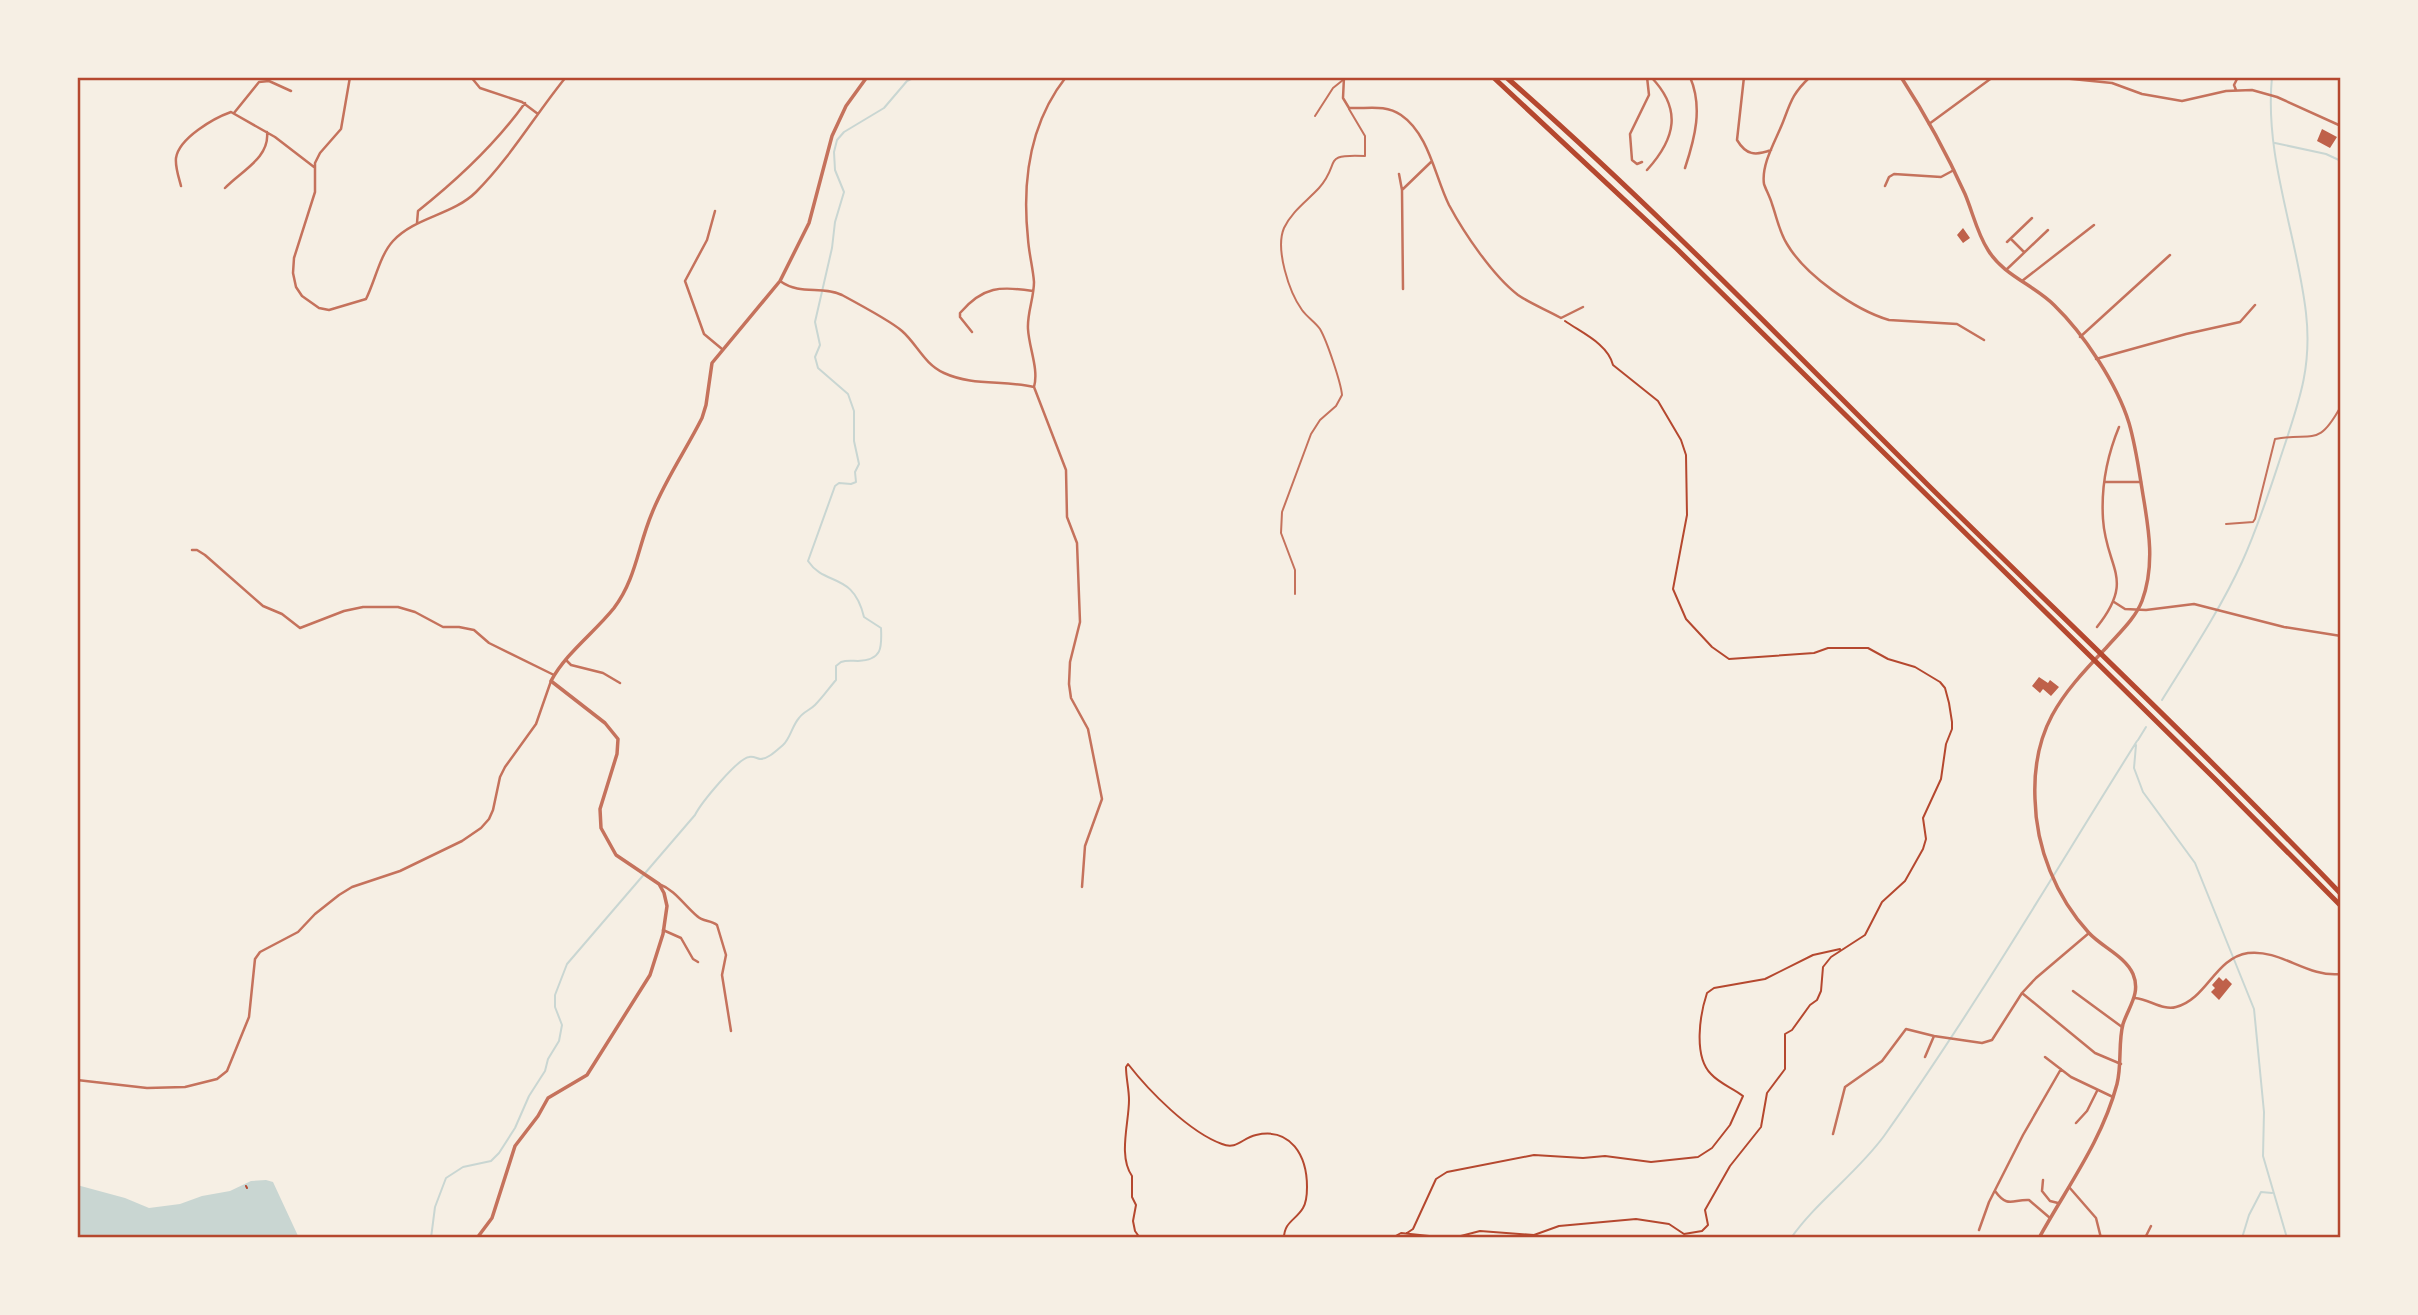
<svg xmlns="http://www.w3.org/2000/svg" width="2418" height="1315" font-family="'Zilla Slab',serif">
  <style>
    .water { fill: #c9d6d2 }
    .lines { fill: none; stroke-linecap: round; stroke-linejoin: round }
    .stream { stroke: #c9d6d2; stroke-width: 2 }
    .building { fill: #bf614a }
    .path { stroke: #b5482f; stroke-width: 2 }
    .service { stroke: #c5725c; stroke-width: 2 }
    .minor { stroke: #c5725c; stroke-width: 2.5 }
    .tertiary { stroke: #c5725c; stroke-width: 3.5 }
    .motorway { stroke: #b5482f; stroke-width: 5 }
    .neatline { fill: none; stroke: #b5482f; stroke-width: 2.5 }
  </style>
  <rect width="100%" height="100%" fill="#f6efe4"/>
  <path class="water" d="M266 1180 273 1182 299 1238H77V1185L125 1198 149 1208 180 1204 202 1196 230 1191 251 1181Z"/>
  <g class="lines">
    <path class="stream" d="M2275 143 2326 154 2341 161
      M2162 700C2190 655 2220 610 2242 562 2259 525 2271 486 2284 447 2300 399 2312 365 2306 313 2297 234 2264 157 2272 77
      M2138 740 2146 727
      M2136 745 2134 768 2143 792 2195 863 2254 1009 2264 1112 2263 1156 2287 1238
      M431 1238 435 1207 446 1178 463 1167 491 1161 499 1153 515 1128 529 1096 545 1071 548 1059 559 1041 562 1025 555 1007V995L567 964 695 815C701 803 737 759 749 757 753 756 756 758 760 759 768 759 776 751 783 745 790 739 792 726 799 718 803 712 810 710 815 705 823 697 829 688 836 680V666L841 662C847 660 852 661 858 661 882 660 882 648 881 628L864 617C853 571 825 587 808 561L835 486 839 483 851 484 856 482 855 472 859 464 854 441V411L848 394 818 368 815 357 820 345 815 322 832 248 835 222 844 192 835 170 834 152 837 140 844 132 884 108 907 81 915 77
      M1791 1238C1817 1201 1857 1173 1884 1136 1975 1008 2054 873 2137 741
      M2242 1238 2249 1215 2261 1192 2272 1193"/>
  </g>
  <path class="building" d="M2322 129 2337 137 2330 148 2317 141Z
    M1963 228 1970 238 1963 243 1957 235Z
    M2039 677 2048 683 2050 680 2059 687 2051 696 2043 689 2040 693 2032 686Z
    M2219 977 2223 981 2226 978 2232 984 2219 1000 2211 992 2215 988 2212 985Z"/>
  <g class="lines">
    <path class="path" d="M246 1186 247 1188
      M1407 1233 1413 1229 1436 1179 1447 1172 1534 1155 1583 1158 1605 1156 1651 1162 1698 1157 1712 1148 1730 1125 1743 1096C1733 1088 1720 1084 1711 1074 1693 1056 1700 1014 1707 993L1714 988 1765 979 1813 955 1840 949
      M1140 1238 1135 1231 1133 1221 1136 1205 1132 1197V1176C1118 1156 1129 1123 1129 1100 1129 1089 1126 1078 1126 1067L1128 1064C1149 1091 1189 1132 1222 1144 1237 1150 1242 1138 1256 1135 1291 1127 1307 1156 1307 1187 1307 1192 1306 1203 1303 1208 1296 1220 1284 1222 1284 1238
      M1392 1238 1401 1233 1448 1238
      M1453 1238 1480 1231 1534 1235 1559 1226 1636 1219 1669 1224 1684 1234 1702 1231 1708 1225 1705 1210 1730 1166 1761 1127 1767 1093 1785 1069V1034L1792 1030 1810 1005 1817 1000 1821 991 1823 967 1831 957 1865 935 1882 902 1905 881 1923 849 1926 839 1923 818 1941 779 1946 744 1952 729V722L1949 703 1945 688 1940 682 1915 667 1888 659 1868 648H1828L1814 653 1729 659 1712 647 1686 619 1673 589 1687 515 1686 455 1681 440 1658 401 1613 365C1608 344 1582 333 1565 321"/>
    <path class="service" d="M1315 116 1333 88 1343 80
      M2226 524 2253 522 2255 519 2275 439C2314 432 2318 448 2341 406
      M1295 594V570L1281 533 1282 512 1311 434 1320 420 1336 406 1342 395C1341 383 1327 341 1320 329 1315 322 1307 317 1302 310 1289 292 1275 249 1284 228 1292 211 1307 201 1319 188 1342 162 1320 154 1365 156V136L1349 109"/>
    <path class="minor" d="M350 77 341 129 320 153 315 163V192L294 258 293 273 296 287 302 296 319 308 329 310 366 299C375 281 380 255 393 241 415 217 453 215 476 192 511 157 535 115 566 77
      M471 77 480 88 522 102 538 114
      M1344 77 1343 98 1349 108C1367 109 1385 104 1401 115 1429 134 1435 177 1449 205 1464 233 1493 276 1518 295 1531 304 1547 310 1561 318L1583 307
      M1744 77 1737 140C1746 155 1755 156 1771 150
      M1810 77C1793 93 1791 101 1783 122 1776 140 1761 164 1764 184 1766 190 1770 197 1772 204 1777 218 1779 231 1787 244 1805 275 1855 310 1889 320L1957 324 1984 340
      M2052 77 2112 83 2142 94 2182 101 2226 91 2252 90 2277 97 2341 126
      M2236 90 2234 85 2238 77
      M234 113 259 82 269 81 291 91
      M1929 124 1993 77
      M1642 162 1637 164 1632 160 1630 134 1649 95 1647 77
      M1685 168C1695 138 1703 107 1690 77
      M1647 170C1676 138 1682 109 1651 77
      M1399 174 1402 190
      M181 186C179 178 175 167 176 158 179 138 214 118 231 112L275 137 314 167
      M1885 186 1889 177 1894 174 1941 177 1954 170
      M225 188C241 171 270 158 267 132
      M715 211 707 240 685 281 704 334 722 349
      M417 223 418 211C457 180 495 145 525 103
      M2011 239 2024 252
      M2007 242 2032 218
      M2006 270 2048 230
      M780 281C801 296 821 285 842 295 855 302 892 322 902 331 917 344 924 364 944 373 972 386 1004 380 1034 387
      M2022 281 2094 225
      M1403 289 1402 190 1431 162
      M972 332 960 317V313C983 286 1001 286 1033 291
      M2080 337 2170 255
      M2096 359 2186 334 2240 322 2255 305
      M1034 387 1066 470 1067 517 1077 543 1080 622 1070 662 1069 684 1071 698 1088 729 1102 799 1085 846 1082 887
      M1034 387C1039 369 1029 348 1028 329 1027 313 1034 298 1034 282 1033 268 1029 254 1028 239 1022 182 1029 124 1066 77
      M2106 482H2141
      M192 550H197L205 555 263 606 282 614 300 628 344 611 363 607H398L415 612 443 627H459L474 630 489 643 554 675
      M2114 602 2125 609 2146 610 2194 604 2284 627 2341 636
      M2097 627C2136 578 2106 569 2103 519 2101 487 2107 456 2119 427
      M566 660 571 665 603 673 620 683
      M659 884C675 890 684 905 697 916 703 922 711 920 717 925L726 955 722 975 731 1031
      M663 930 681 938 693 959 698 962
      M2073 991 2122 1027
      M2022 993 2095 1053 2121 1064
      M2135 998C2149 999 2163 1011 2176 1007 2207 999 2215 958 2248 953 2281 949 2307 978 2341 974
      M1925 1057 1934 1036 1982 1043 1992 1040 2022 993 2036 978 2089 933
      M2045 1057 2071 1077 2113 1097
      M77 1080 147 1088 185 1087 217 1079 227 1071 249 1017 255 959 260 952 298 932 315 914 339 895 352 887 400 871 462 841 481 828 489 819 493 810 500 777 505 767 536 724 551 681
      M2076 1123 2087 1111 2097 1091
      M1833 1134 1845 1087 1882 1061 1906 1029 1934 1036
      M2043 1180 2042 1191 2050 1201 2058 1203
      M2069 1187 2096 1218 2101 1238
      M1995 1191C2008 1209 2013 1199 2029 1200L2050 1218
      M1979 1230 1989 1202 2023 1135 2061 1069
      M2145 1238 2151 1226"/>
    <path class="tertiary" d="M1901 77C1925 114 1947 154 1965 194 1973 213 1977 233 1988 250 2003 275 2034 285 2054 305 2084 334 2117 384 2129 423 2136 447 2139 471 2143 495 2149 530 2155 566 2142 601 2135 619 2119 633 2106 648 2060 696 2032 729 2035 799 2036 848 2056 897 2089 933 2102 947 2125 956 2133 974 2141 993 2129 1006 2123 1024 2118 1043 2122 1064 2117 1084 2102 1141 2067 1187 2039 1238
      M477 1238 492 1218 515 1146 538 1116 548 1098 587 1075 650 975 663 934 667 906 664 893 659 884 616 855 601 828 600 809 617 754 618 739 605 723 551 681C566 653 594 633 614 608 636 579 638 546 652 513 665 480 686 450 702 418L706 405 712 363 780 281 809 223 832 136 846 106 867 77"/>
    <path class="motorway" d="M1493 77 1677 249 2215 779 2341 906
      M1506 77C1653 206 1789 347 1928 485 2066 621 2207 754 2341 894"/>
  </g>
  <rect width="2418" height="1315" fill="none" stroke="#f6efe4" stroke-width="158"/>
  <rect x="79" y="79" width="2260" height="1157" class="neatline"/>
</svg>
